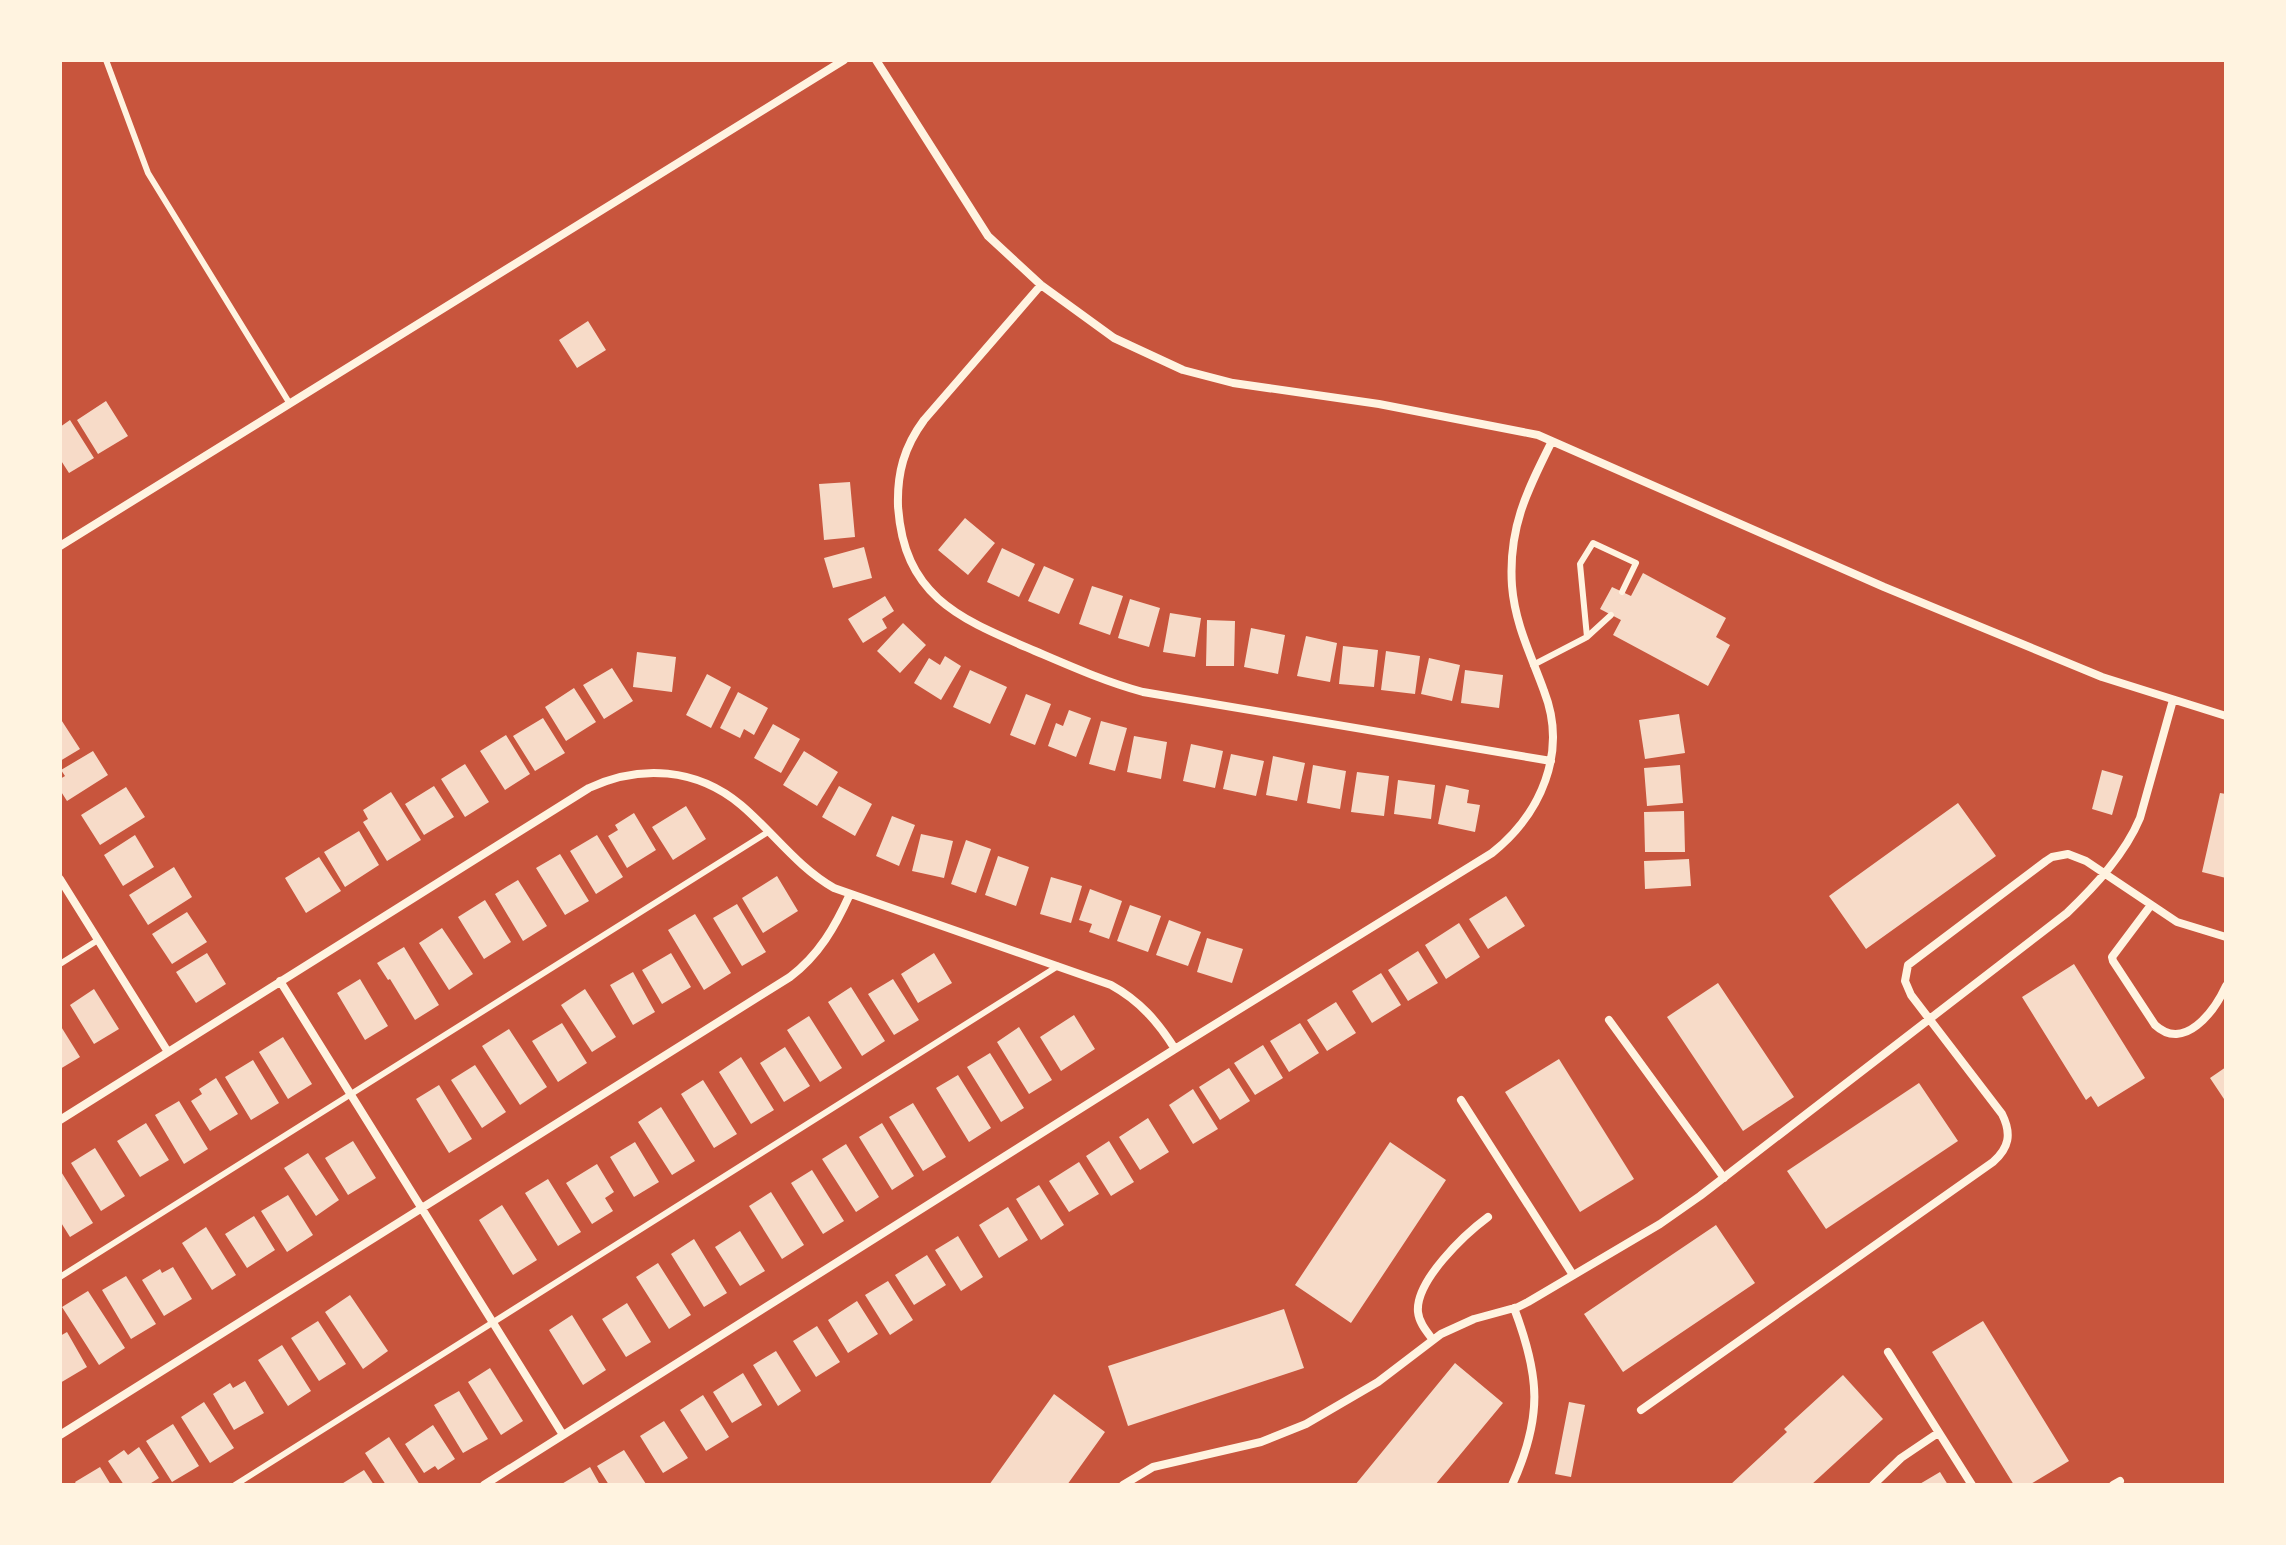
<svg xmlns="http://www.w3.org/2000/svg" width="2286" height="1545" font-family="'Alegreya Sans',sans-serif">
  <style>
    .building { fill: #f7dbc8 }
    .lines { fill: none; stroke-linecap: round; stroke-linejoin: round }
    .service { stroke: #fff3e0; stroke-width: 6 }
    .minor { stroke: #fff3e0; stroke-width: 8 }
  </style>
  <rect width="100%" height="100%" fill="#c8553d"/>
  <path class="building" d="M588 321 606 350 577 368 559 340Z
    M106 401 128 436 98 454 77 420Z
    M70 420 94 458 69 473 60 459V427Z
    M850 482 855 537 824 540 819 484Z
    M965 518 995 543 968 575 938 550Z
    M864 547 872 578 833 588 824 558Z
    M1002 548 1035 564 1019 597 987 582Z
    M1044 566 1074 579 1059 614 1028 601Z
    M1643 573 1726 618 1716 637 1730 645 1708 686 1613 635 1621 620 1600 609 1612 587 1631 596Z
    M1092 586 1123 596 1110 635 1079 624Z
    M885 596 894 611 882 619 887 628 863 643 848 619Z
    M1130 599 1160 608 1149 647 1118 638Z
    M1170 613 1201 618 1195 657 1163 652Z
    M1207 620 1235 621 1234 666H1206Z
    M903 623 926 645 900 673 877 651Z
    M1251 628 1285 635 1278 674 1244 667Z
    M1306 636 1337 643 1330 682 1297 676Z
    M1343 646 1378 650 1374 687 1339 684Z
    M1386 651 1420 656 1415 694 1381 690Z
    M637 652 676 657 672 692 633 687Z
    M945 656 961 666 941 700 914 683 929 658 940 665Z
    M1429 658 1460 665 1452 701 1421 694Z
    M612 668 633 701 604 719 583 685Z
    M970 670 1007 687 990 724 953 707Z
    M1465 670 1503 675 1499 708 1461 703Z
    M707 674 731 687 711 728 686 715Z
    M574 688 596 722 566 741 545 707Z
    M738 692 768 708 754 735 744 729 740 738 720 728Z
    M1026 694 1051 704 1035 745 1010 735Z
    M1069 710 1091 718 1076 757 1048 746 1056 723 1063 726Z
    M1679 714 1685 753 1645 759 1639 720Z
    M60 718 80 749 60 761Z
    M543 718 565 753 535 771 513 736Z
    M1101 721 1127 728 1115 771 1089 764Z
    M773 724 800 739 781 773 754 758Z
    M506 735 530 774 505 790 480 751Z
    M1134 736 1167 742 1161 779 1127 772Z
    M1191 744 1223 751 1215 788 1183 781Z
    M93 751 108 775 67 801 60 790V779L65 776 61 770Z
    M804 751 838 772 817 806 783 785Z
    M1231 754 1264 761 1256 796 1223 789Z
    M1273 756 1305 763 1297 801 1266 795Z
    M465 764 489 802 465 817 441 779Z
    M1313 765 1346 771 1340 809 1307 803Z
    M1680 765 1683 803 1647 806 1644 768Z
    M2102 770 2123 776 2112 815 2092 809Z
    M1357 772 1389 776 1384 816 1351 812Z
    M1398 780 1435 785 1431 819 1394 814Z
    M1446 785 1469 790 1467 803 1480 805 1475 832 1438 824Z
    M434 786 454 817 424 835 405 804Z
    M839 786 872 804 855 836 822 817Z
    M126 787 145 817 100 845 81 815Z
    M391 792 421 840 387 861 363 822 368 819 363 810Z
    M2220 793 2226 794V878L2202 872Z
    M1958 803 1996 856 1866 949 1829 896Z
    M686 806 706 839 673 860 652 827Z
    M1684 811 1685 852H1645L1644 812Z
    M634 813 656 850 627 868 608 836 618 830 615 825Z
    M892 816 915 825 899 866 876 856Z
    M359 831 379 865 345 887 324 852Z
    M921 834 953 841 944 878 912 871Z
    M135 835 154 867 123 886 104 855Z
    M597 835 623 877 596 894 570 851Z
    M966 840 991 849 976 893 951 884Z
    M560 854 589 901 565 915 536 868Z
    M998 856 1029 867 1016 906 985 895Z
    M319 857 341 891 306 913 285 878Z
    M1689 859 1691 886 1645 889 1644 861Z
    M174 867 192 897 148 925 129 895Z
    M777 876 798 911 763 933 742 898Z
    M1051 877 1082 886 1071 923 1040 914Z
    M518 880 547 926 523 941 495 894Z
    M1090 889 1122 901 1109 939 1089 932 1092 924 1079 920Z
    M1506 896 1525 926 1488 949 1469 919Z
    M485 900 511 942 484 959 458 917Z
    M737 904 766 952 742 966 713 918Z
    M1130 905 1161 916 1148 952 1117 941Z
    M187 912 207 942 172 964 152 934Z
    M695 914 731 973 704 990 668 930Z
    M1169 920 1201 932 1188 966 1156 955Z
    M1459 923 1480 957 1446 979 1425 945Z
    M442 928 473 974 449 990 419 943Z
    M1207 938 1243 949 1232 983 1197 972Z
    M404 947 439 1005 415 1020 390 979 388 980 377 963Z
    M1418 951 1438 983 1408 1001 1388 970Z
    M207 953 226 984 196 1003 176 972Z
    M671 953 691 987 662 1004 642 970Z
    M934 953 952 983 918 1003 901 974Z
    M2074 964 2145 1078 2098 1107 2091 1096 2086 1100 2022 997Z
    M633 972 655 1012 633 1025 610 985Z
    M1381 973 1401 1005 1372 1023 1352 991Z
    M360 979 388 1026 365 1040 337 993Z
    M893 979 919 1020 894 1035 868 994Z
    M1718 983 1794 1097 1743 1131 1667 1017Z
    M851 987 885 1041 862 1056 828 1002Z
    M94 989 119 1029 94 1044 70 1005Z
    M585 989 616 1037 592 1052 561 1005Z
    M1336 1002 1356 1033 1327 1051 1307 1020Z
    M1074 1015 1095 1049 1061 1071 1040 1037Z
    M809 1016 842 1068 820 1082 787 1030Z
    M562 1023 587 1063 558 1082 532 1041Z
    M1300 1023 1319 1053 1289 1072 1270 1041Z
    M60 1025 80 1057 60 1069Z
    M1019 1027 1052 1080 1029 1094 997 1042Z
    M509 1029 547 1087 520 1105 482 1046Z
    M283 1037 312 1084 288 1099 259 1052Z
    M1263 1045 1283 1078 1255 1095 1234 1063Z
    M785 1047 810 1086 784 1102 760 1063Z
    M990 1053 1024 1108 1001 1122 967 1067Z
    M741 1057 774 1110 751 1124 719 1072Z
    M1559 1059 1634 1179 1580 1212 1505 1092Z
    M253 1060 279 1103 251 1120 225 1077Z
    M475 1065 506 1112 482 1128 451 1080Z
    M2226 1067V1102L2210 1078Z
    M1229 1068 1250 1101 1220 1120 1199 1087Z
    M958 1075 991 1128 969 1142 936 1088Z
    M216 1078 238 1114 210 1131 191 1101 202 1094 199 1089Z
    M703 1080 737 1134 714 1148 681 1094Z
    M1919 1083 1958 1141 1826 1229 1787 1171Z
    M439 1085 472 1139 449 1153 416 1099Z
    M1193 1089 1218 1129 1193 1144 1169 1105Z
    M179 1101 208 1149 184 1164 155 1115Z
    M913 1103 946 1157 923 1171 889 1117Z
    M661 1107 695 1161 672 1175 638 1122Z
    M1148 1118 1169 1152 1140 1170 1119 1137Z
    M146 1123 169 1160 140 1177 117 1141Z
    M882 1123 914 1176 892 1190 859 1137Z
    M353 1141 376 1178 348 1195 325 1158Z
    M1109 1141 1134 1182 1111 1196 1086 1156Z
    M635 1142 659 1182 634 1197 610 1157Z
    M1390 1142 1446 1180 1351 1323 1295 1285Z
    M846 1144 879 1197 856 1212 822 1159Z
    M95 1148 125 1196 101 1211 71 1163Z
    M308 1153 339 1200 316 1216 284 1168Z
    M1079 1162 1099 1194 1069 1212 1049 1181Z
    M597 1164 614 1192 605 1198 613 1211 592 1224 566 1183Z
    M60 1170 93 1223 70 1237 60 1221Z
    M812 1170 844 1221 823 1234 791 1183Z
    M548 1179 581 1232 558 1246 525 1193Z
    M1039 1185 1064 1225 1041 1240 1016 1199Z
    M771 1192 804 1245 782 1259 749 1206Z
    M288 1195 313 1235 287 1252 261 1211Z
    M502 1205 537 1260 513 1275 479 1220Z
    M1008 1207 1028 1240 999 1258 979 1225Z
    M254 1216 275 1250 247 1268 225 1234Z
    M1716 1225 1755 1283 1623 1372 1584 1314Z
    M206 1227 236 1275 212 1290 182 1243Z
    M740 1231 765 1271 740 1286 715 1247Z
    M958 1236 983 1277 961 1291 935 1250Z
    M694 1239 727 1293 704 1307 671 1254Z
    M927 1255 946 1285 914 1305 895 1275Z
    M658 1263 691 1315 669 1329 636 1277Z
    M173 1267 192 1299 164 1316 142 1280 160 1269 162 1273Z
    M126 1276 156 1324 131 1339 102 1290Z
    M888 1281 913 1320 890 1335 865 1295Z
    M88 1291 125 1348 99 1365 62 1307Z
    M350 1295 388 1351 363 1369 325 1312Z
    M857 1301 878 1334 848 1353 828 1320Z
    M627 1303 651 1342 626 1357 602 1319Z
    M1284 1309 1304 1368 1128 1426 1108 1366Z
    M572 1315 606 1370 583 1385 549 1330Z
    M318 1321 346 1364 319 1381 291 1338Z
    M1983 1321 2069 1461 2029 1485H2014L1932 1352Z
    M817 1326 840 1362 816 1377 793 1341Z
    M67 1332 87 1367 60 1383V1336Z
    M282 1345 311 1391 288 1406 258 1360Z
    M776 1351 801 1391 778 1406 753 1365Z
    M1455 1363 1503 1403 1435 1485H1355Z
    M490 1368 523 1421 501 1435 468 1382Z
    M743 1373 762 1405 732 1423 713 1392Z
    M1843 1375 1883 1419 1811 1485H1730L1787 1432 1784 1429Z
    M245 1381 264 1413 234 1430 213 1394 230 1383 233 1388Z
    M459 1391 488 1439 463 1453 434 1405Z
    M1054 1394 1105 1432 1067 1485H989Z
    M703 1395 729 1437 706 1451 680 1410Z
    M204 1402 234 1448 210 1463 181 1417Z
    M1569 1402 1585 1405 1571 1477 1555 1474Z
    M664 1421 688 1458 663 1473 640 1436Z
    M173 1424 199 1466 172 1482 146 1441Z
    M433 1425 455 1459 438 1470 435 1466 424 1473 405 1444Z
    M389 1437 420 1485H386L365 1453Z
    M139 1447 159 1478 148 1485H124L108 1461 124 1450 128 1455Z
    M624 1450 646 1484 643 1485H609L597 1466Z
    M100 1467 111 1485H77L75 1482Z
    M590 1467 600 1485H560Z
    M364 1470 374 1485H340Z
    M1940 1472 1948 1485H1918Z"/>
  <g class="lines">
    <path class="service" d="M106 60 148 173 290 404
      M1587 637 1611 615
      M1533 665 1587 637 1580 564 1593 543 1636 563 1622 592
      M60 964 98 940
      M60 1277 768 832
      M235 1485 1058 966"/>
    <path class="minor" d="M876 60 988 236 1041 285 1114 338 1183 370 1233 383 1379 404 1538 435 1884 587 2102 677 2226 716
      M1041 285 924 420C904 447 897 473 898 506 904 598 961 619 1035 651 1070 666 1106 682 1143 692L1551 761
      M60 546 844 60
      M60 879 168 1052
      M2151 905 2112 957 2113 961 2155 1025C2184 1052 2214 1012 2226 986
      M280 981 563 1435
      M1609 1020 1724 1178
      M1461 1100 1573 1275
      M60 1120 589 788C640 764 697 768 741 805 773 832 797 867 834 888L1111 985C1140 1001 1158 1022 1175 1049
      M1433 1340C1427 1332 1419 1323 1418 1312 1415 1281 1465 1234 1488 1217
      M1888 1352 1972 1485
      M1641 1410 1993 1162C2009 1148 2012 1134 2002 1114L1911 995 1905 981 1908 965 2046 861 2052 857 2068 854 2086 861 2177 922 2226 937
      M60 1435 790 977C819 955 835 927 850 894
      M484 1485 1175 1049 1492 853C1541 814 1568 752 1544 691 1531 655 1515 624 1512 586 1508 528 1527 491 1552 441
      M1123 1485 1153 1467 1261 1442 1306 1424 1378 1382 1441 1334 1474 1319 1518 1307 1528 1302 1660 1224 1700 1196 2067 913C2095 886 2125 854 2140 818L2173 700
      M1512 1485C1543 1417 1540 1376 1514 1308
      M1873 1485 1901 1458 1938 1433
      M2113 1485 2120 1481"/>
  </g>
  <rect width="2286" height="1545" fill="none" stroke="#fff3e0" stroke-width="124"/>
</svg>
